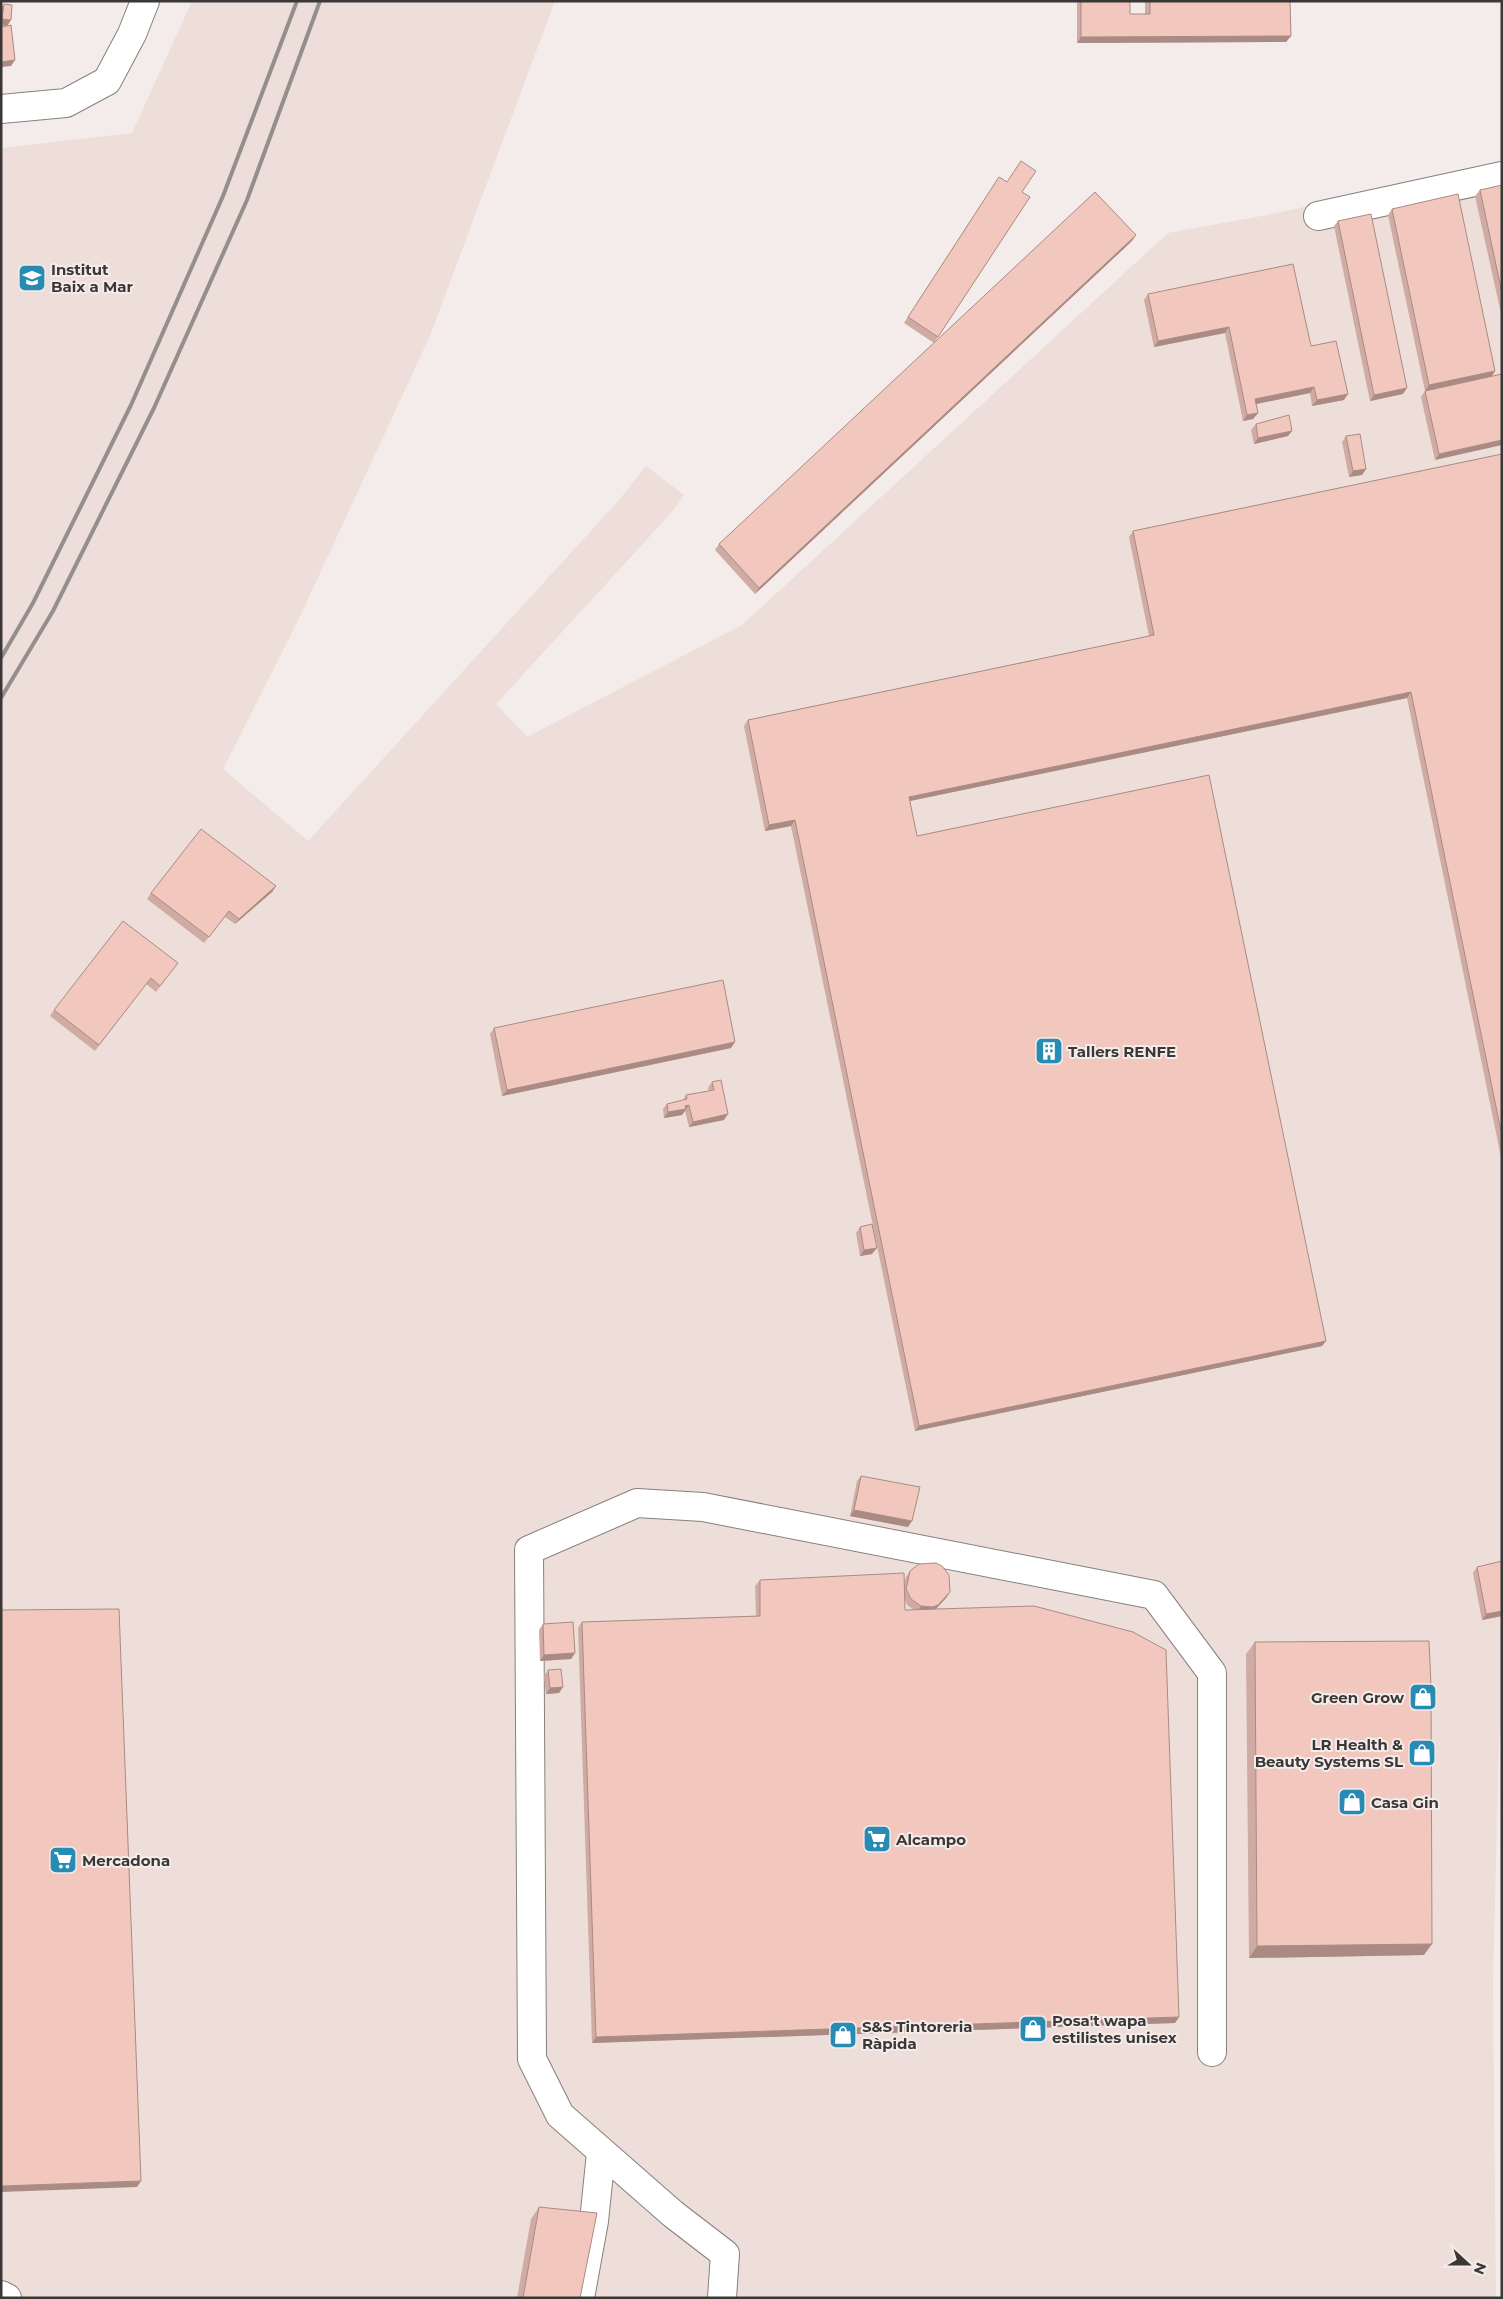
<svg xmlns="http://www.w3.org/2000/svg" width="1503" height="2299" font-family="Montserrat,sans-serif">
  <style>
    .built { fill: #eededa }
    .lines { fill: none; stroke-linecap: round; stroke-linejoin: round }
    .minor-casing { stroke: #86807e; stroke-width: 30 }
    .minor { stroke: #fff; stroke-width: 28 }
    .rail { stroke: #948f8d; stroke-width: 4 }
    .wall { fill: #d0aba3; fill-rule: evenodd }
    .shaded-wall { fill: #a98b84 }
    .building { fill: #f2c7bd; stroke: #a98b84 }
    .labels { text-anchor: middle; dominant-baseline: central; stroke-width: 4; stroke-linejoin: round; paint-order: stroke }
    .poi-label { font-size: 15px; font-weight: bold; fill: #3a3736; stroke: #f4ecea; text-anchor: start }
  </style>
  <rect width="100%" height="100%" fill="#f4ecea"/>
  <path class="built" d="M192 1H555L430 336 296 625 223 769 308 841 619 500 646 466 684 495 672 512 496 704 527 737 742 625 1168 233 1277 213 1502 162V1732L1499 1738 1493 1984 1496 2298H1V148L132 133Z"/>
  <g class="lines">
    <defs>
      <path id="minor" d="M1 109 66 103 107 81 132 34 145 1
        M1318 216 1502 176
        M1 2295 7 2298
        M580 2298 594 2221 601 2153
        M722 2298 725 2254 673 2214 560 2115 532 2059 529 1550 637 1503 703 1507 1154 1595 1212 1673V2052"/>
    </defs>
    <use href="#minor" class="minor-casing"/>
    <use href="#minor" class="minor"/>
    <path class="rail" d="M1 658 33 603 131 405 223 196 297 1
      M1 698 53 611 154 408 247 200 320 1"/>
  </g>
  <path class="wall" d="M1077 1H1130V14H1145V1H1290L1291 36 1286 42 1077 43Z
    M4 4 11 20 7 26 1 25V8Z
    M999 177 1030 197 934 343 904 323Z
    M1502 185V318L1475 196 1480 190Z
    M1392 209 1495 371 1492 376 1502 374 1435 460 1421 397 1425 391 1388 215Z
    M1338 221 1403 394 1370 401 1334 226Z
    M1132 241 755 594 715 550 719 544Z
    M1148 294 1311 346 1344 400 1312 406 1310 393 1256 404 1258 413 1253 419 1243 421 1225 333 1154 347 1144 300Z
    M1256 424 1288 436 1254 444 1251 430Z
    M1346 436 1366 469 1362 475 1349 477 1342 442Z
    M1502 454V1162L1407 698 910 801 917 836 1326 1341 1322 1346 915 1431 791 826 765 831 744 726 748 720 1149 636 1129 537 1133 531Z
    M276 886 272 892 235 924 225 917 204 943 147 899 151 893Z
    M178 963 156 992 146 984 95 1051 50 1016 54 1010Z
    M494 1028 731 1048 502 1096 490 1034Z
    M712 1082 724 1120 689 1127 685 1111 682 1115 664 1118 663 1109 667 1104 683 1100 686 1095 709 1091 708 1088Z
    M860 1227 872 1254 860 1256 856 1233Z
    M861 1476 908 1527 850 1516 857 1481Z
    M1502 1561V1616L1482 1620 1473 1573 1477 1567Z
    M910 1571 950 1592 946 1598 936 1609 1179 2017 1175 2023 592 2043 578 1628 582 1622 756 1616 755 1586 760 1580 904 1584 906 1577ZM905 1600 907 1605 914 1610H905Z
    M543 1624 575 1653 571 1659 540 1661 539 1630Z
    M1255 1642 1424 1955 1249 1958 1246 1654Z
    M548 1670 563 1687 559 1693 546 1694 544 1676Z
    M539 2207 580 2298H517L531 2219Z"/>
  <path class="shaded-wall" d="M2 19 11 20 7 26 1 25V21Z
    M1291 36 1286 42 1077 43 1081 37Z
    M15 60 11 66 1 67V62Z
    M1136 235 1132 241 755 594 759 588Z
    M1229 327 1225 333 1154 347 1158 341Z
    M1495 371 1491 377 1425 391 1429 385Z
    M1314 387 1310 393 1251 405 1255 399Z
    M1407 388 1403 394 1370 401 1374 395Z
    M1348 394 1344 400 1312 406 1317 400Z
    M1258 413 1253 419 1243 421 1247 415Z
    M1292 431 1288 436 1254 444 1258 438Z
    M1502 440V445L1435 460 1439 454Z
    M1366 469 1362 475 1349 477 1353 471Z
    M1411 692 1407 698 905 802 909 797Z
    M795 820 791 826 765 831 769 825Z
    M276 886 272 892 235 924 239 919Z
    M735 1042 731 1048 502 1096 507 1090Z
    M689 1105 682 1115 664 1118 668 1112Z
    M728 1114 724 1120 689 1127 693 1122Z
    M877 1248 872 1254 860 1256 864 1250Z
    M1326 1341 1322 1346 915 1431 919 1426Z
    M854 1510 912 1521 908 1527 850 1516Z
    M950 1592 946 1598 934 1611 917 1612 921 1606Z
    M1502 1611V1616L1482 1620 1486 1614Z
    M575 1653 571 1659 540 1661 544 1655Z
    M563 1687 559 1693 546 1694 550 1688Z
    M1432 1944 1424 1955 1249 1958 1257 1946Z
    M1179 2017 1175 2023 592 2043 596 2037Z
    M141 2181 137 2187 1 2192V2186Z"/>
  <path class="building" d="M1081 1H1130V14H1150V1H1290L1291 36 1081 37Z
    M4 4 12 5 11 20 2 19Z
    M11 25 15 60 1 62V27Z
    M1021 161 1036 171 1022 192 1030 197 938 337 908 317 999 177 1007 182Z
    M1502 185V293L1480 190Z
    M1095 192 1136 235 759 588 719 544Z
    M1458 194 1495 371 1429 385 1392 209Z
    M1371 214 1407 388 1374 395 1338 221Z
    M1293 264 1311 346 1336 341 1348 394 1317 400 1314 387 1255 399 1258 413 1247 415 1229 327 1158 341 1148 294Z
    M1502 374V440L1439 454 1425 391Z
    M1289 415 1292 431 1258 438 1256 424Z
    M1360 434 1366 469 1353 471 1346 436Z
    M1502 454V1136L1411 692 909 797 917 836 1209 775 1326 1341 919 1426 795 820 769 825 748 720 1154 635 1133 531Z
    M201 829 276 886 239 919 229 911 209 937 151 893Z
    M123 921 178 963 160 986 151 978 99 1045 54 1010Z
    M723 980 735 1042 507 1090 494 1028Z
    M721 1080 728 1114 693 1122 689 1105 685 1106 686 1109 668 1112 667 1104 687 1099 686 1095 714 1090 712 1082Z
    M872 1224 877 1248 864 1250 860 1227Z
    M861 1476 920 1487 912 1521 854 1510Z
    M1502 1561V1611L1486 1614 1477 1567Z
    M936 1563 942 1566 949 1575 950 1592 938 1605 933 1607 921 1606 911 1599 906 1589 910 1571 919 1564Z
    M904 1573 905 1610 1034 1606 1133 1632 1166 1650 1179 2017 596 2037 582 1622 760 1616V1580Z
    M119 1609 141 2181 1 2186V1610Z
    M573 1622 575 1653 544 1655 543 1624Z
    M1429 1641 1431 1686 1432 1944 1257 1946 1255 1642Z
    M561 1669 563 1687 550 1688 548 1670Z
    M539 2207 597 2213 580 2298H523Z"/>
  <defs>
    <symbol id="school-square" viewBox="-11 -11 22 22"><rect x="-9" y="-9" width="18" height="18" rx="4" fill="#278bb4" stroke="#f4ecea"/><path d="M0-5L7-2L0 1L-7-2ZM-4 1L0 2.5L4 1V4Q0 6-4 4Z" fill="#fff"/></symbol>
    <symbol id="building-square" viewBox="-11 -11 22 22"><rect x="-9" y="-9" width="18" height="18" rx="4" fill="#278bb4" stroke="#f4ecea"/><path d="M-4-6H4V6H1V3H-1V6H-4ZM-2.5-4.3h1.7v1.8h-1.7ZM.8-4.3h1.7v1.8H.8ZM-2.5-1h1.7V.8h-1.7ZM.8-1h1.7V.8H.8Z" fill="#fff"/></symbol>
    <symbol id="shop-square" viewBox="-11 -11 22 22"><rect x="-9" y="-9" width="18" height="18" rx="4" fill="#278bb4" stroke="#f4ecea"/><path d="M-5-2.5h2.3a2.7 3.5 0 0 1 5.4 0H5L5.5 6h-11ZM-1.5-2.5h3a1.5 2.3 0 0 0-3 0Z" fill="#fff"/></symbol>
    <symbol id="supermarket-square" viewBox="-11 -11 22 22"><rect x="-9" y="-9" width="18" height="18" rx="4" fill="#278bb4" stroke="#f4ecea"/><path d="M-6-5.5h2.5l.6 2H6L4.5 2H-2.5L-4.4-4H-6ZM-1.5 3.2a1.3 1.3 0 1 0 .1 0ZM3 3.2a1.3 1.3 0 1 0 .1 0Z" fill="#fff"/></symbol>
  </defs>
  <g fill-rule="evenodd">
    <use href="#school-square" x="16" y="262" width="32" height="32"/>
    <use href="#building-square" x="1033" y="1035" width="32" height="32"/>
    <use href="#shop-square" x="1407" y="1681" width="32" height="32"/>
    <use href="#shop-square" x="1406" y="1737" width="32" height="32"/>
    <use href="#shop-square" x="1336" y="1786" width="32" height="32"/>
    <use href="#supermarket-square" x="861" y="1823" width="32" height="32"/>
    <use href="#supermarket-square" x="47" y="1844" width="32" height="32"/>
    <use href="#shop-square" x="1017" y="2013" width="32" height="32"/>
    <use href="#shop-square" x="827" y="2019" width="32" height="32"/>
  </g>
  <g class="labels">
    <g class="poi-label">
      <text x="51" y="269">Institut<tspan x="51" dy="17">Baix a Mar</tspan></text>
      <text x="1068" y="1051">Tallers RENFE</text>
      <text x="1404" y="1697" text-anchor="end">Green Grow</text>
      <text x="1403" y="1744" text-anchor="end">LR Health &amp;<tspan x="1403" dy="17">Beauty Systems SL</tspan></text>
      <text x="1371" y="1802">Casa Gin</text>
      <text x="896" y="1839">Alcampo</text>
      <text x="82" y="1860">Mercadona</text>
      <text x="1052" y="2020">Posa't wapa<tspan x="1052" dy="17">estilistes unisex</tspan></text>
      <text x="862" y="2026">S&amp;S Tintoreria<tspan x="862" dy="17">Ràpida</tspan></text>
    </g>
  </g>
  <rect width="1503" height="2299" fill="none" stroke="#3a3736" stroke-width="5"/>
  <g transform="translate(1468 2264) rotate(111)" stroke="#f4ecea" stroke-width="4" paint-order="stroke">
  <path d="M0-4L9 19L0 12L-9 19Z" fill="#3a3736"/>
  <text y="-8" font-size="14" font-weight="bold" text-anchor="middle" fill="#3a3736">N</text>
  </g>
</svg>
